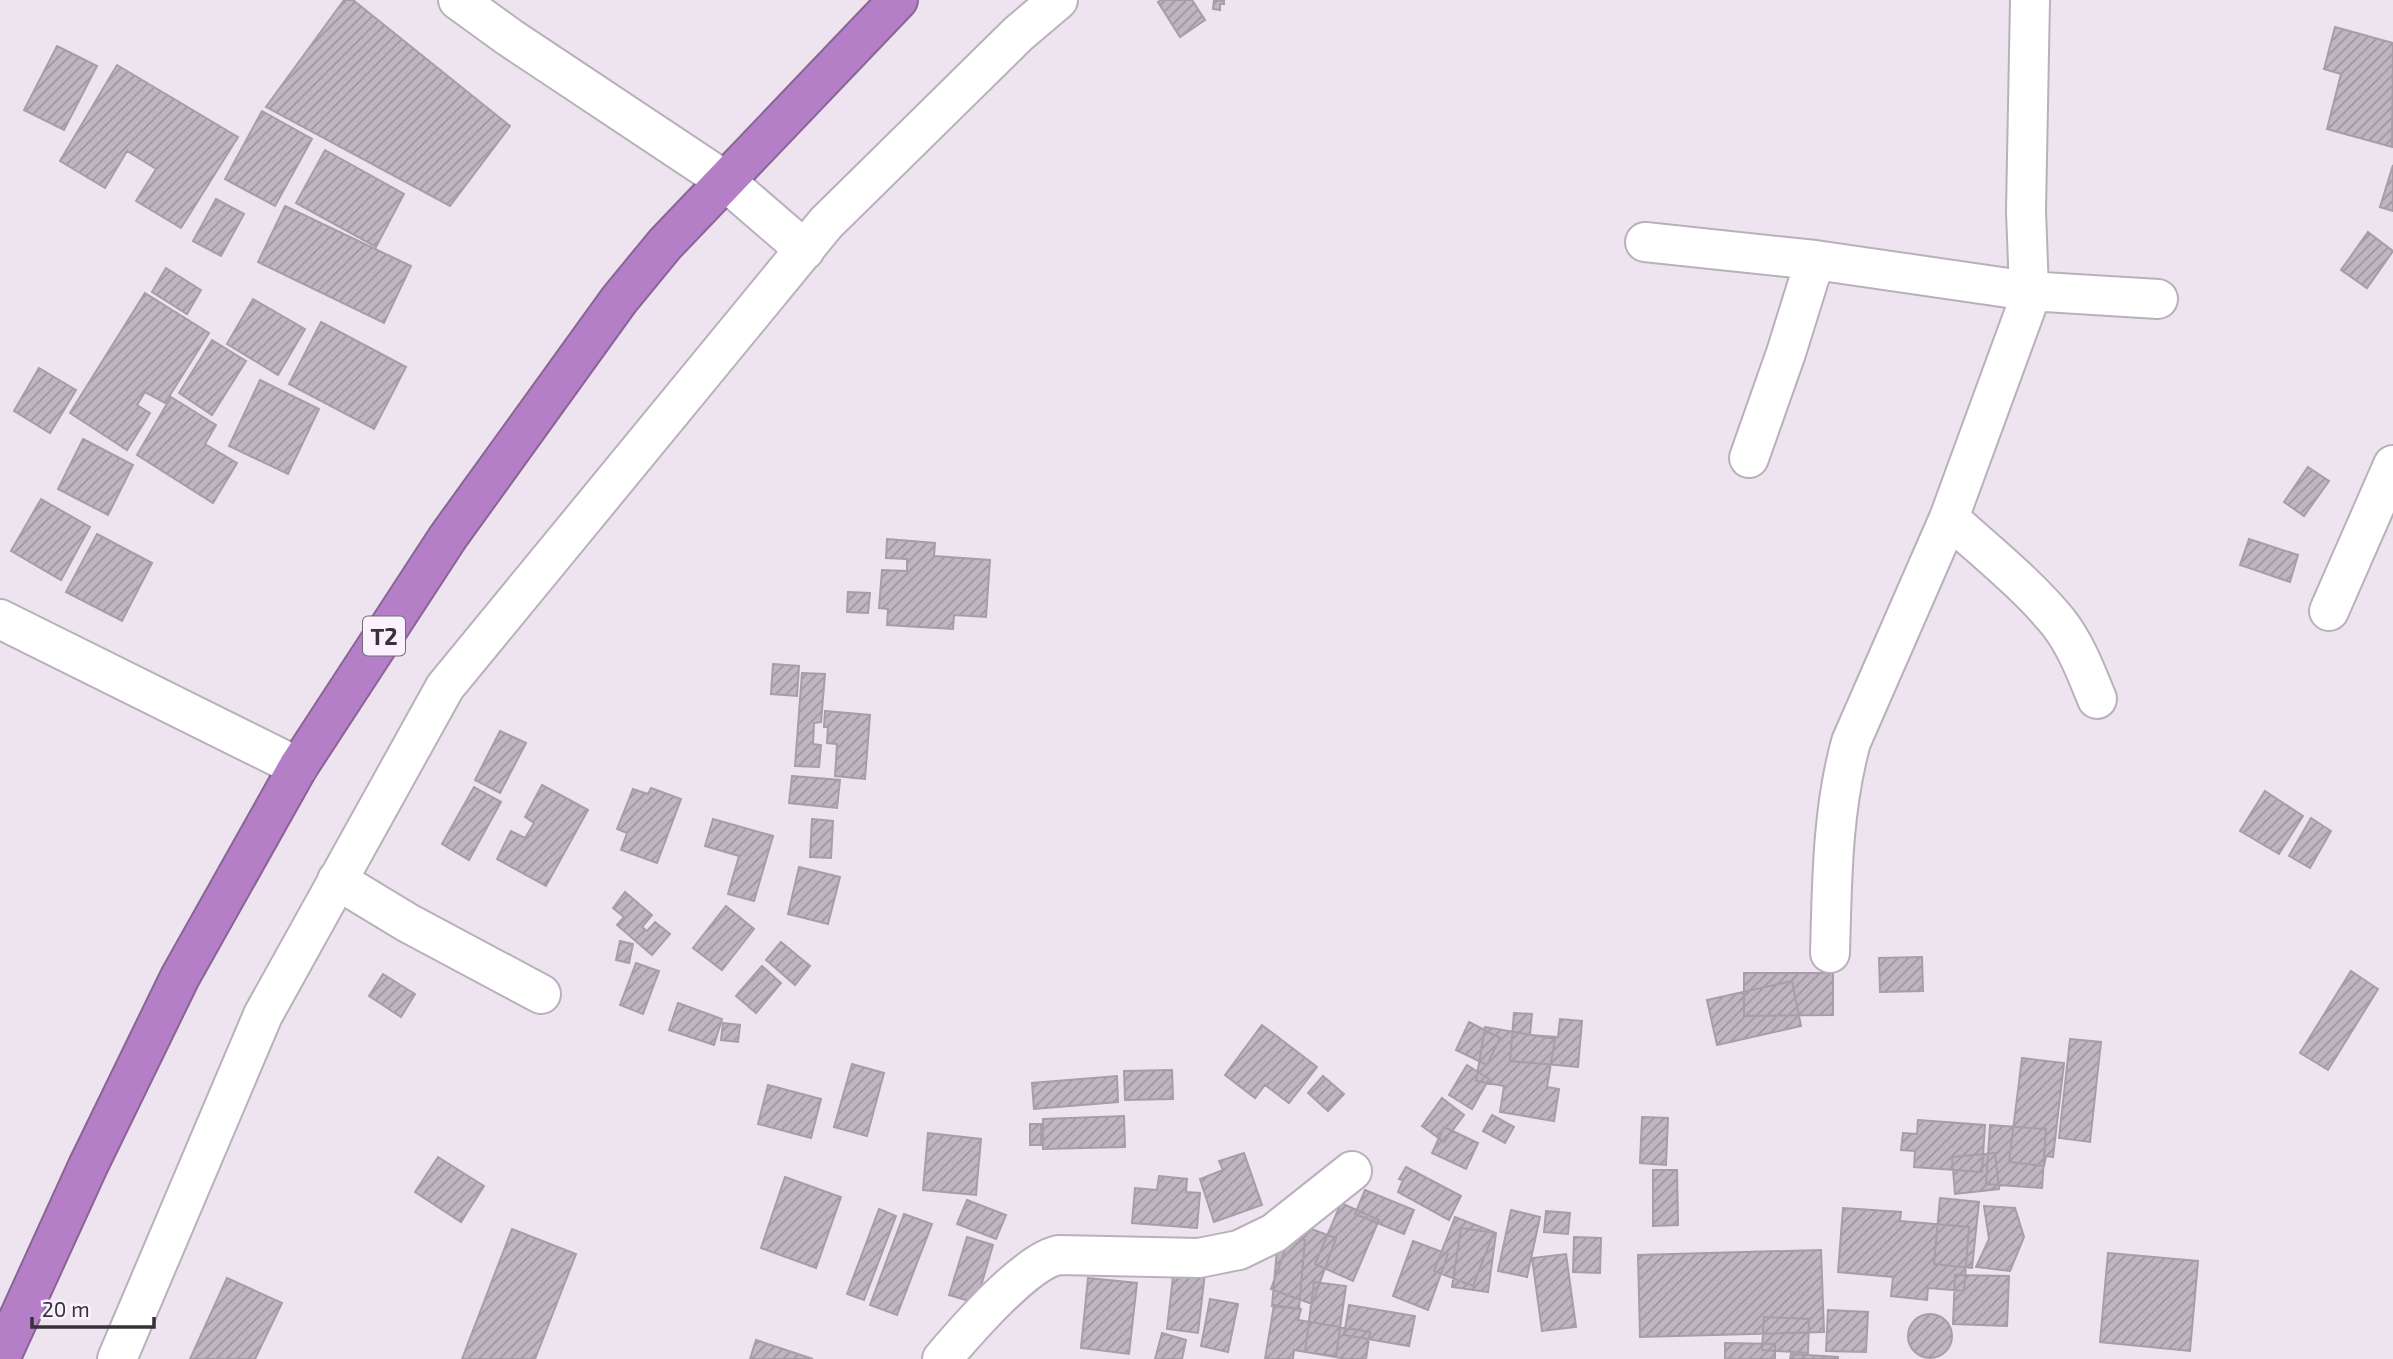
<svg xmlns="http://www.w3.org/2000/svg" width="2393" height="1359" font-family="'Exo 2',sans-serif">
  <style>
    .building { fill: url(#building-hatch); stroke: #a69da9; stroke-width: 2 }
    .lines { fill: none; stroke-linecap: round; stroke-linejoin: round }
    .minor-casing { stroke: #b9b0bc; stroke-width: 42 }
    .highway-casing { stroke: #896495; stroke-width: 42 }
    .minor { stroke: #fff; stroke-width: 38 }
    .highway { stroke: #b57fc8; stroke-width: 38 }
    .labels { text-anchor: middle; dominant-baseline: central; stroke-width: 5; stroke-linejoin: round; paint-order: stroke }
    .shield { fill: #faf1fe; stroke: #716b73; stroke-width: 2 }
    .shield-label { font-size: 23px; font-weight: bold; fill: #363237 }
  </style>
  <defs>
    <pattern id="building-hatch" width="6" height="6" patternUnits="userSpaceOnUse" patternTransform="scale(1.75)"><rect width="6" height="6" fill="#bfb6c2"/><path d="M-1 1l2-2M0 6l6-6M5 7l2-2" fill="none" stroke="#9c959e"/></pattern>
  </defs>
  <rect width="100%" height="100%" fill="#ede4f0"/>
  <path class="building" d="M344 0H353L510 126 450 206 266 107Z
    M1161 0H1192L1205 20 1180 37 1158 2Z
    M1214 0 1224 1V4H1220V10L1213 9Z
    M2335 27 2393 43 2392 147 2327 129 2341 74 2324 69Z
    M57 46 97 66 64 130 24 110Z
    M117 65 238 137 181 228 136 201 156 169 127 151 105 188 60 161Z
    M262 111 312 139 275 206 225 179Z
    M325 150 404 194 376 247 296 203Z
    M2393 165V211L2380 207Z
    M216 199 244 214 221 256 193 241Z
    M285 206 411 266 384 323 258 262Z
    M2368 232 2393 251 2367 288 2341 270Z
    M166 268 201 290 187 314 152 292Z
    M145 293 209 333 165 403 145 392 137 405 150 413 127 450 70 413Z
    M253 299 305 329 278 375 227 344Z
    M321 322 406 367 374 429 289 384Z
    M212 340 246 361 212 415 179 393Z
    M39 368 76 390 50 433 14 411Z
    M260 380 319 409 288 474 229 446Z
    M171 397 216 425 205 444 237 463 213 503 137 455Z
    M83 439 133 465 108 515 58 489Z
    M2308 467 2329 481 2304 516 2284 502Z
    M41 499 90 527 61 580 11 551Z
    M97 534 152 563 122 621 66 592Z
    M887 539 935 543 934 556 990 560 986 617 954 615 953 629 887 625 888 609 879 608 882 570 907 571V559L886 558Z
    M2249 539 2298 555 2290 582 2240 565Z
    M848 592 870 593 868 613 847 612Z
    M773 664 799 666 797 696 771 694Z
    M802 673 825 674 821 722 814 723 813 744 821 745 819 767 795 766Z
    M825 711 870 715 865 779 835 776 837 744 827 743 828 727H824Z
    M500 731 526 743 500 793 475 780Z
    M792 776 840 780 837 808 789 803Z
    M542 785 588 810 546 886 497 859 511 831 525 838 534 823 525 817Z
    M474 787 501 802 469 860 442 844Z
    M651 788 681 799 657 863 621 850 627 833 617 829 633 789 648 794Z
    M2265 791 2303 816 2279 854 2240 831Z
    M2311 818 2331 831 2310 868 2289 856Z
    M713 819 773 836 754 901 728 894 739 856 705 846Z
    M812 819 833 821 831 858 810 857Z
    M799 867 840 877 828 924 788 914Z
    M625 892 652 915 642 927 647 931 655 922 670 934 652 955 617 925 624 917 613 908Z
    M726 906 754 929 722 970 693 948Z
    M620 941 633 944 629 963 616 960Z
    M781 942 810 966 795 985 766 960Z
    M1922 957 1923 991 1880 992 1879 958Z
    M636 963 659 971 643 1014 620 1005Z
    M762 966 781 983 756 1013 736 996Z
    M2351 971 2378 989 2328 1070 2300 1053Z
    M1744 973H1833V1015L1744 1016Z
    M383 974 415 994 401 1017 369 996Z
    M1792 981 1801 1026 1717 1045 1707 1000Z
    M678 1003 722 1019 714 1045 669 1030Z
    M1514 1013 1532 1014 1530 1035 1558 1037 1560 1019 1582 1021 1578 1067 1510 1061Z
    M1469 1022 1500 1038 1487 1065 1456 1050Z
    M723 1023 740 1025 738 1042 721 1040Z
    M1262 1025 1317 1067 1289 1103 1265 1085 1255 1098 1225 1075Z
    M1485 1027 1555 1039 1547 1087 1559 1089 1554 1121 1500 1112 1504 1086 1476 1081Z
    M2070 1039 2101 1042 2090 1142 2059 1138Z
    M2022 1058 2064 1063 2053 1157 2046 1156 2044 1166 2009 1162Z
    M852 1064 884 1073 867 1136 834 1127Z
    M1467 1065 1489 1079 1472 1109 1449 1095Z
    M1172 1070 1173 1099 1125 1100 1124 1071Z
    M1117 1076 1118 1102 1034 1109 1032 1083Z
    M1323 1076 1344 1094 1328 1111 1308 1093Z
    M768 1085 821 1099 811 1138 758 1124Z
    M1442 1098 1464 1115 1444 1142 1422 1126Z
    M1492 1115 1514 1127 1505 1143 1483 1131Z
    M1124 1116 1125 1147 1043 1149V1119Z
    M1642 1117 1668 1118 1666 1165 1640 1163Z
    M1918 1120 1985 1125 1982 1172 1914 1167 1915 1151 1901 1150 1903 1133 1917 1134Z
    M1030 1124H1041V1145H1030Z
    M1990 1125 2046 1129 2042 1188 1986 1184Z
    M1444 1127 1478 1143 1466 1169 1432 1153Z
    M928 1133 981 1139 976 1195 923 1190Z
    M1244 1153 1262 1205 1214 1222 1200 1179 1223 1170 1219 1161Z
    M1995 1153 1999 1189 1955 1194 1952 1157Z
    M438 1157 484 1186 461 1222 415 1192Z
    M1406 1167 1461 1196 1449 1220 1398 1192 1403 1180 1399 1179Z
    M1653 1170H1677L1678 1225 1653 1226Z
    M1159 1176 1187 1179 1186 1192 1200 1193 1197 1228 1132 1223 1135 1188 1157 1190Z
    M785 1177 841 1197 816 1268 761 1248Z
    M1365 1190 1414 1210 1404 1234 1355 1214Z
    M1940 1198 1979 1202 1972 1268 1934 1264Z
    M967 1200 1006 1215 996 1239 957 1224Z
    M1341 1203 1379 1220 1353 1281 1315 1264Z
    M1984 1206 2015 1208 2024 1237 2010 1271 1976 1267 1989 1239Z
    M1843 1208 1901 1212 1900 1221 1969 1227 1964 1291 1928 1288 1927 1300 1891 1296 1893 1277 1838 1272Z
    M879 1209 896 1216 864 1300 847 1294Z
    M1511 1210 1540 1217 1527 1277 1498 1271Z
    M1546 1211 1570 1213 1568 1234 1544 1232Z
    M904 1214 932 1224 897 1315 870 1305Z
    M1455 1217 1494 1232 1473 1286 1434 1271Z
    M1295 1223 1336 1238 1312 1304 1271 1289Z
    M1461 1228 1496 1233 1488 1292 1452 1287Z
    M512 1229 576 1254 535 1359H462Z
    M967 1237 993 1245 976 1303 949 1295Z
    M1574 1237 1601 1238 1600 1273 1573 1272Z
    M1278 1238 1305 1240 1299 1309 1272 1306Z
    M1413 1241 1448 1254 1428 1310 1393 1296Z
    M1821 1250 1824 1332 1640 1337 1638 1255Z
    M2108 1253 2198 1261 2190 1351 2100 1342Z
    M1566 1254 1576 1327 1542 1331 1532 1258Z
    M1174 1268 1205 1272 1198 1333 1167 1329Z
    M1955 1275 2009 1276 2007 1326 1953 1324Z
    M227 1278 282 1303 255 1359H190Z
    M1088 1278 1137 1283 1129 1354 1081 1348Z
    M1314 1282 1346 1286 1336 1356 1305 1352Z
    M1210 1299 1238 1304 1228 1352 1201 1346Z
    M1274 1305 1301 1309 1298 1320 1370 1332 1366 1359H1347L1294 1350 1293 1359H1265Z
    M1349 1305 1415 1316 1409 1346 1344 1335Z
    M1828 1310 1868 1312 1866 1352 1826 1351Z
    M1908 1336a22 22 0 1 1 44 0a22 22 0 1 1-44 0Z
    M1764 1317 1809 1319 1808 1353 1762 1350Z
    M1162 1333 1186 1340 1182 1359H1155Z
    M756 1340 813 1359H750Z
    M1725 1343 1775 1344V1359H1725Z
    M1791 1354 1838 1357V1359H1790Z"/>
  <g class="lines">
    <defs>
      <path id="minor" d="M458 0 509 37 724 180 805 250
        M1645 242 1815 260 2029 291 2158 299
        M1749 458 1786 353 1815 260
        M1949 518C1985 551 2027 584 2058 622 2076 645 2086 672 2097 699
        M2329 611 2393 465
        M0 619 298 767
        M337 880 408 923 541 994
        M1830 953C1832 882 1832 811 1851 742L1949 518 2026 308 2029 291 2026 211 2030 0
        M117 1359 263 1015 445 687 826 223 1018 34 1058 0
        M942 1359C965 1332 1026 1261 1059 1255L1199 1258 1239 1250 1274 1233 1352 1171"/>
      <path id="highway" d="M0 1359 88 1166 180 977 298 767 448 537 619 300 665 244 898 0"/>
    </defs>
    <use href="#minor" class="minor-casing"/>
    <use href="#highway" class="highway-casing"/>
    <use href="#minor" class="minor"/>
    <use href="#highway" class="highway"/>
  </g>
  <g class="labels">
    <rect class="shield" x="363" y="616.5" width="42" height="39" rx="5"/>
    <g class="shield-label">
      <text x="384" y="636">T2</text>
    </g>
  </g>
  <path d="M32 1317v10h122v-10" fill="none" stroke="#363237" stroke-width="3.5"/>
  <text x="42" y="1317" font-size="21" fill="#363237" stroke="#faf1fe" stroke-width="5" paint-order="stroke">20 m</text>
</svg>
